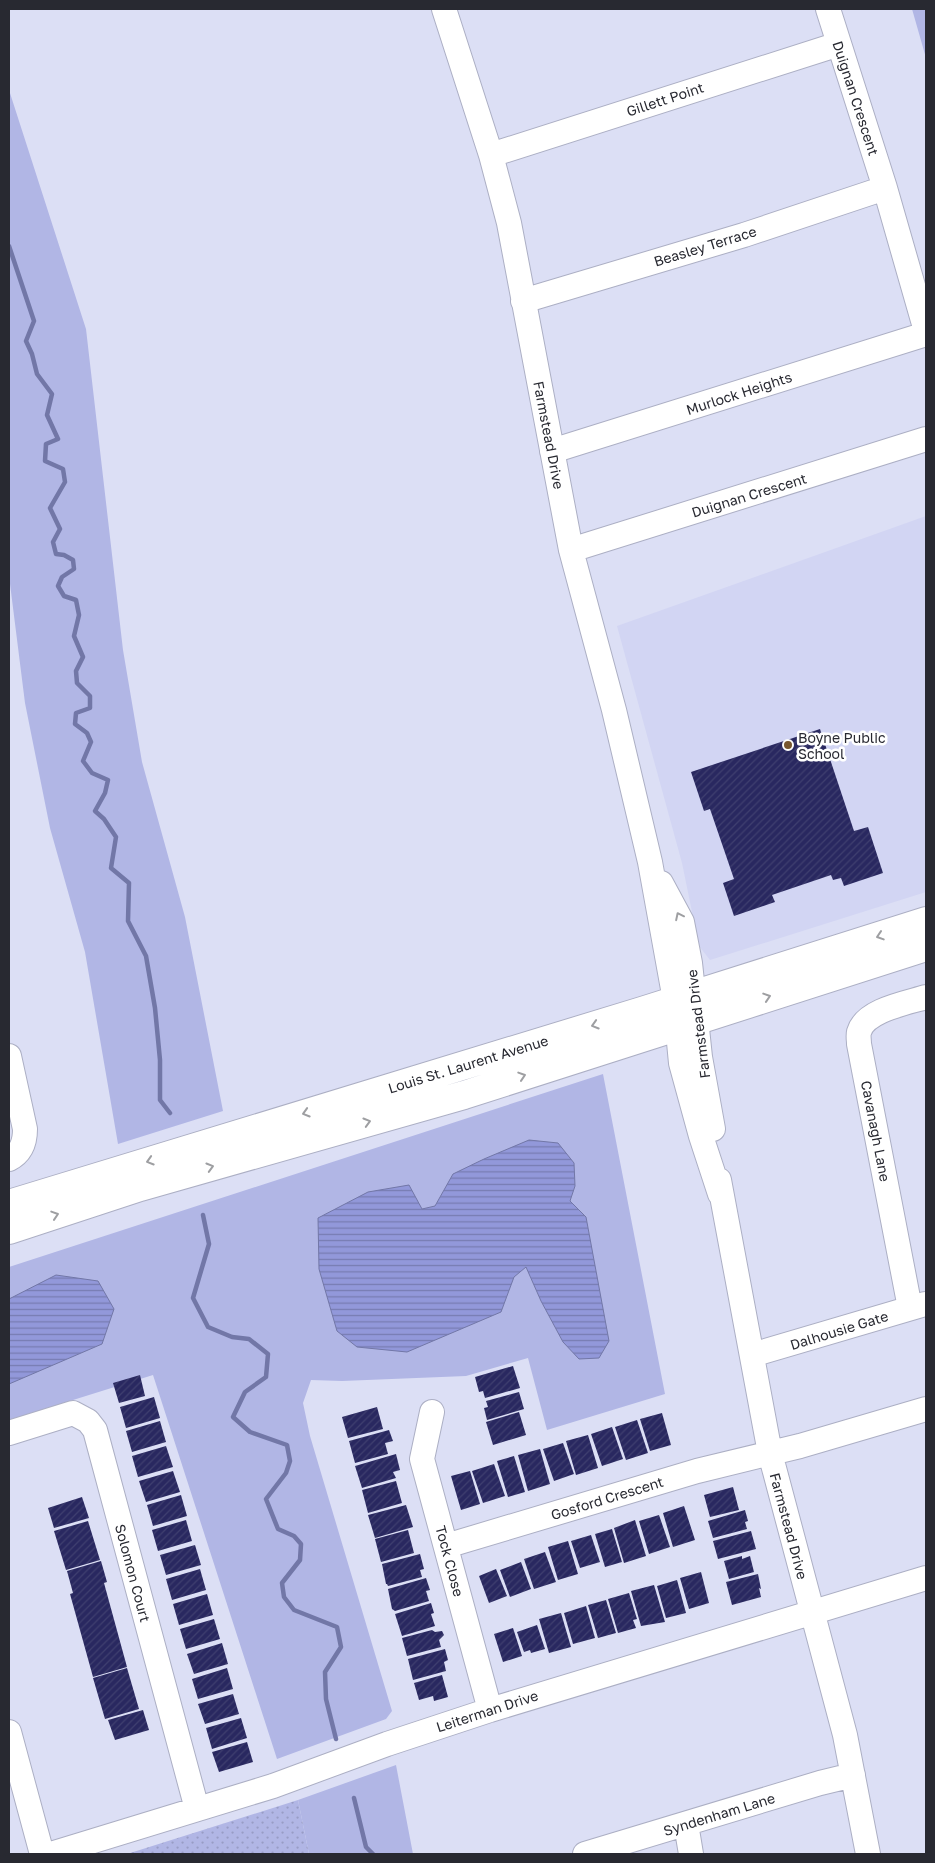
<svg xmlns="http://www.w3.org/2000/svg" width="935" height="1863" font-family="'Golos Text',sans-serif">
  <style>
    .built { fill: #d2d5f3 }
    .grass { fill: #b1b6e5 }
    .park { fill: url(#park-dots) }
    .water { fill: url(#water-rules); stroke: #7277a7 }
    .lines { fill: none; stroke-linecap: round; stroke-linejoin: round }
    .stream { stroke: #7277a7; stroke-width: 4.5 }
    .building { fill: url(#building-hatch) }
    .minor-casing { stroke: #acafc4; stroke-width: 26 }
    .major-casing { stroke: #acafc4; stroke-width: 30 }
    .minor { stroke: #fff; stroke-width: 24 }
    .major { stroke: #fff; stroke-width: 28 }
    .oneway { stroke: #9e9fa2 }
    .poi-dot { fill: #78572e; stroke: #fff; stroke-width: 2 }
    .labels { text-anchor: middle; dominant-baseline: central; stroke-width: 5; stroke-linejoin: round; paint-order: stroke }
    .street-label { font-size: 14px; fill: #282931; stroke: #fff }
    .poi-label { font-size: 14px; fill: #282931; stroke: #fff; text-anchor: start }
  </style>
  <defs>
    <pattern id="park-dots" width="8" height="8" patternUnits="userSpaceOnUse" patternTransform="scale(1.25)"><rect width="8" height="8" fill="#b1b6e5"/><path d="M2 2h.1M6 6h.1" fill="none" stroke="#989cc5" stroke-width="1.8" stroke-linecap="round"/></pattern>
    <pattern id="water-rules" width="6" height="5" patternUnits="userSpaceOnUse" patternTransform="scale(1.25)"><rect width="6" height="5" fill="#9298da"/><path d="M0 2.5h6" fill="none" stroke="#777cb1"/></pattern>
    <pattern id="building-hatch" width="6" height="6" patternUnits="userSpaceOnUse" patternTransform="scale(1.25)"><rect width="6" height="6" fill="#292860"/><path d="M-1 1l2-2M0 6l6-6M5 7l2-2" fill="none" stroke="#3f3f6f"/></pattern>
  </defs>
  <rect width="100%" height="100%" fill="#dcdff5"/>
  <path class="built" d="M926 516V892L710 960 699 946 682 863 617 626Z"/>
  <path class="grass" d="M912 9H926V58Z
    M9 90 86 329 123 650 142 762 185 917 223 1111 118 1144 85 952 50 828 25 703 9 576Z
    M603 1074 665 1394 547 1430 528 1358 466 1376 342 1381 311 1380 303 1403 310 1436 392 1711 386 1719 277 1759 153 1375 9 1420V1267Z
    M396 1765 413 1854H309L298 1800Z"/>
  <path class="park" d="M298 1800 309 1854H127Z"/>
  <path class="water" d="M529 1140 558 1143 574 1163 575 1186 570 1201 586 1217 609 1341 599 1358 579 1359 563 1342 541 1301 526 1267 514 1277 501 1312 407 1352 357 1347 337 1331 319 1269 318 1218 368 1192 409 1185 422 1209 435 1206 453 1174 484 1159Z
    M56 1275 98 1281 114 1309 102 1344 9 1384V1299Z"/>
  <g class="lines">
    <path class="stream" d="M9 246 34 321 26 341 32 354 37 374 52 394 47 415 58 439 46 444 45 461 63 469 65 482 50 508 60 529 53 542 56 554 64 555 73 560 74 569 62 577 58 586 64 596 76 600 79 615 74 636 83 657 76 671 77 683 90 696V708L76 713 75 724 87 733 91 742 83 761 92 773 108 780 105 793 95 811 104 819 116 837 111 868 129 883 128 921 146 956 155 1008 160 1060V1100L170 1113
      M203 1215 209 1244 193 1298 208 1327 232 1337 249 1339 268 1354 266 1377 245 1392 233 1417 250 1432 287 1445 290 1461 286 1473 266 1499 278 1529 294 1536 301 1544 300 1560 282 1583 284 1597 294 1610 337 1627 341 1647 325 1672 326 1699 336 1739
      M354 1798 366 1847 373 1854"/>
  </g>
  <path class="building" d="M820 729 854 831 868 827 883 873 844 886 841 878 833 880 831 875 772 895 775 902 734 916 723 883 734 879 710 809 704 811 691 772Z
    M513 1366 520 1388 485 1398 483 1391 479 1392 475 1377Z
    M140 1375 145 1396 119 1403 113 1383Z
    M519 1392 524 1409 487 1420 484 1408 488 1407 486 1401Z
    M154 1397 160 1418 126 1428 120 1407Z
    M377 1407 383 1429 348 1438 342 1417Z
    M519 1412 526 1435 493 1445 486 1422Z
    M662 1413 671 1445 650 1451 640 1419Z
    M637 1420 648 1453 626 1460 615 1427Z
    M160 1421 166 1442 132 1452 126 1431Z
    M612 1427 623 1459 602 1466 591 1434Z
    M389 1430 393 1441 385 1443 388 1454 355 1463 349 1441Z
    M588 1435 598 1468 576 1475 566 1441Z
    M563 1443 574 1474 554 1481 543 1449Z
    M166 1446 173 1467 138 1477 132 1456Z
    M540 1449 550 1484 528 1491 518 1455Z
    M396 1454 400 1470 393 1472 396 1478 362 1488 355 1466Z
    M514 1456 525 1492 508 1497 497 1461Z
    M494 1464 505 1496 483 1503 472 1471Z
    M173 1471 180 1492 146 1502 139 1481Z
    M470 1471 480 1504 461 1510 451 1476Z
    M396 1481 402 1503 368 1513 362 1490Z
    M733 1487 739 1510 710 1517 704 1495Z
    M181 1495 187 1516 153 1526 147 1505Z
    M82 1497 89 1518 54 1528 48 1508Z
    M406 1505 413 1527 375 1538 368 1515Z
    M684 1506 695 1540 673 1547 663 1513Z
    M745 1510 748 1521 745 1522 747 1529 713 1538 708 1521Z
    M659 1515 670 1547 649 1554 639 1521Z
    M186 1520 192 1541 158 1551 152 1530Z
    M635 1520 646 1556 624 1563 614 1528Z
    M88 1521 100 1560 66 1570 54 1531Z
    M612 1529 622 1562 605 1567 595 1534Z
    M408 1530 414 1553 381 1562 375 1539Z
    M751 1531 756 1549 718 1559 713 1541Z
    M591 1535 600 1562 580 1568 571 1541Z
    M568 1541 578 1574 558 1580 548 1547Z
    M195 1545 201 1565 166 1575 160 1555Z
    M545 1552 556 1582 534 1589 524 1559Z
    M420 1554 424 1569 420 1570 422 1577 388 1586 387 1584H386L382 1564Z
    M742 1556V1559L750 1556 754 1572 729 1579 724 1561Z
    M101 1561 107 1582 104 1583 127 1667 93 1677 70 1594 73 1593 67 1571Z
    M521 1562 531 1589 510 1597 500 1570Z
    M200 1569 206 1590 172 1600 166 1579Z
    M496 1569 507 1596 489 1603 479 1576Z
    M701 1572 709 1603 689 1609 680 1578Z
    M758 1574 761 1589 759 1588 761 1597 732 1605 726 1582Z
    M426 1578 430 1590 426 1591 429 1601 395 1611 392 1609 388 1589Z
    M677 1580 686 1613 666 1618 657 1586Z
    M654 1585 665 1622 641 1626 631 1591Z
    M629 1593 637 1619 633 1620 636 1628 618 1633 608 1599Z
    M207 1594 213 1615 179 1625 173 1604Z
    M606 1600 616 1633 598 1638 588 1605Z
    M431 1603 434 1613 431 1614 435 1626 402 1636 395 1614Z
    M586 1606 595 1638 573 1644 564 1613Z
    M561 1613 571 1647 549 1653 539 1619Z
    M214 1619 220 1639 186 1649 180 1629Z
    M537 1625 545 1649 531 1653 530 1650 524 1652 517 1632Z
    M513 1628 522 1656 503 1662 494 1634Z
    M432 1630 435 1632 442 1631 444 1635 439 1640 441 1647 407 1656 402 1638Z
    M222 1643 228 1664 194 1674 187 1654Z
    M445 1649 448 1660 444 1662 446 1671 413 1680 408 1659Z
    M127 1668 139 1709 105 1719 93 1678Z
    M227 1668 233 1689 198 1699 192 1679Z
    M442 1675 448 1697 434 1701 433 1696 419 1700 414 1683Z
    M233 1694 239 1714 205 1724 198 1704Z
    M143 1710 149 1730 115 1740 108 1720Z
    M241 1718 247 1738 212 1749 206 1728Z
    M247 1742 253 1762 219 1772 212 1752Z"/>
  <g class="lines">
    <defs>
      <path id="minor" d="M444 9 491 155 509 223 571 550 614 710 650 862 675 1000 681 1063 701 1136 720 1194
        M828 9 885 188 926 331
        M491 155 839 44
        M523 301 744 235 885 188
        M552 451 926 334
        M571 550 926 439
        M661 883 682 922 690 963 700 1057 713 1129
        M9 1056 25 1129C25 1143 21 1153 9 1159
        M719 1180 770 1453 845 1735 868 1854
        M910 1308 859 1044C859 1040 858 1036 859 1032 865 1010 907 1003 926 997
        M752 1355 925 1304
        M432 1412 422 1459 490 1710
        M9 1433 73 1413 88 1421 95 1430 197 1809
        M446 1546 697 1471 800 1446 926 1409
        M9 1732 42 1854
        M686 1824 691 1854
        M51 1854 273 1786 387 1744 490 1710 926 1578
        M585 1854 820 1783 853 1775"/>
      <path id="major" d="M9 1204 642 1011 926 921
        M9 1230 140 1187 464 1095 926 947"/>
    </defs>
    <use href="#minor" class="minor-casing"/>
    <use href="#major" class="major-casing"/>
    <use href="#minor" class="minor"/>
    <use href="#major" class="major"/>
  </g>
  <defs><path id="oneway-chevron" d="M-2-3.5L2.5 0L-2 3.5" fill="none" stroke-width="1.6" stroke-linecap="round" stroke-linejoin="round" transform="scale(1.25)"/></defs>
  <g class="oneway">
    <use href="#oneway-chevron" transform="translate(679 916) rotate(-116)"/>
    <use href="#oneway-chevron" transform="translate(880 936) rotate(162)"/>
    <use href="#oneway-chevron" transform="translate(767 997) rotate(-18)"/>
    <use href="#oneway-chevron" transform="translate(595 1025) rotate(163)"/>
    <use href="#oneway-chevron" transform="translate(522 1076) rotate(-18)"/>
    <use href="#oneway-chevron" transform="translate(306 1113) rotate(163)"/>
    <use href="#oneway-chevron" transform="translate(367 1122) rotate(-16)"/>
    <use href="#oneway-chevron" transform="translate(150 1161) rotate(163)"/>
    <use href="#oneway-chevron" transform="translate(210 1167) rotate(-16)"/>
    <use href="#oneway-chevron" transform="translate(55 1215) rotate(-18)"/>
  </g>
  <circle class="poi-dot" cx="788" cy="745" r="5"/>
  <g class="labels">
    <g class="street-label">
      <text transform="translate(856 98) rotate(72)">Duignan Crescent</text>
      <text transform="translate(665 99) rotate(-18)">Gillett Point</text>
      <text transform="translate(705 246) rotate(-17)">Beasley Terrace</text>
      <text transform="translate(739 393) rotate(-18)">Murlock Heights</text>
      <text transform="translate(549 435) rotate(79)">Farmstead Drive</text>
      <text transform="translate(749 495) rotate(-17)">Duignan Crescent</text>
      <text transform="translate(698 1024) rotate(-97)">Farmstead Drive</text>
      <text transform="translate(468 1064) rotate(-17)">Louis St. Laurent Avenue</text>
      <text transform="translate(876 1131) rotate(79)">Cavanagh Lane</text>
      <text transform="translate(839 1330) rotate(-17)">Dalhousie Gate</text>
      <text transform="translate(607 1498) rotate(-17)">Gosford Crescent</text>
      <text transform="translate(789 1526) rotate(75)">Farmstead Drive</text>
      <text transform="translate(450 1561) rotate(75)">Tock Close</text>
      <text transform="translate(133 1573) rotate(75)">Solomon Court</text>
      <text transform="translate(487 1711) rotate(-18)">Leiterman Drive</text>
      <text transform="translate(719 1814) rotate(-17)">Syndenham Lane</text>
    </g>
    <g class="poi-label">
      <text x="798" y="737">Boyne Public<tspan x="798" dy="16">School</tspan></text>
    </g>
  </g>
  <rect width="935" height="1863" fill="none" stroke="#282931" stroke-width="20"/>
</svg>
